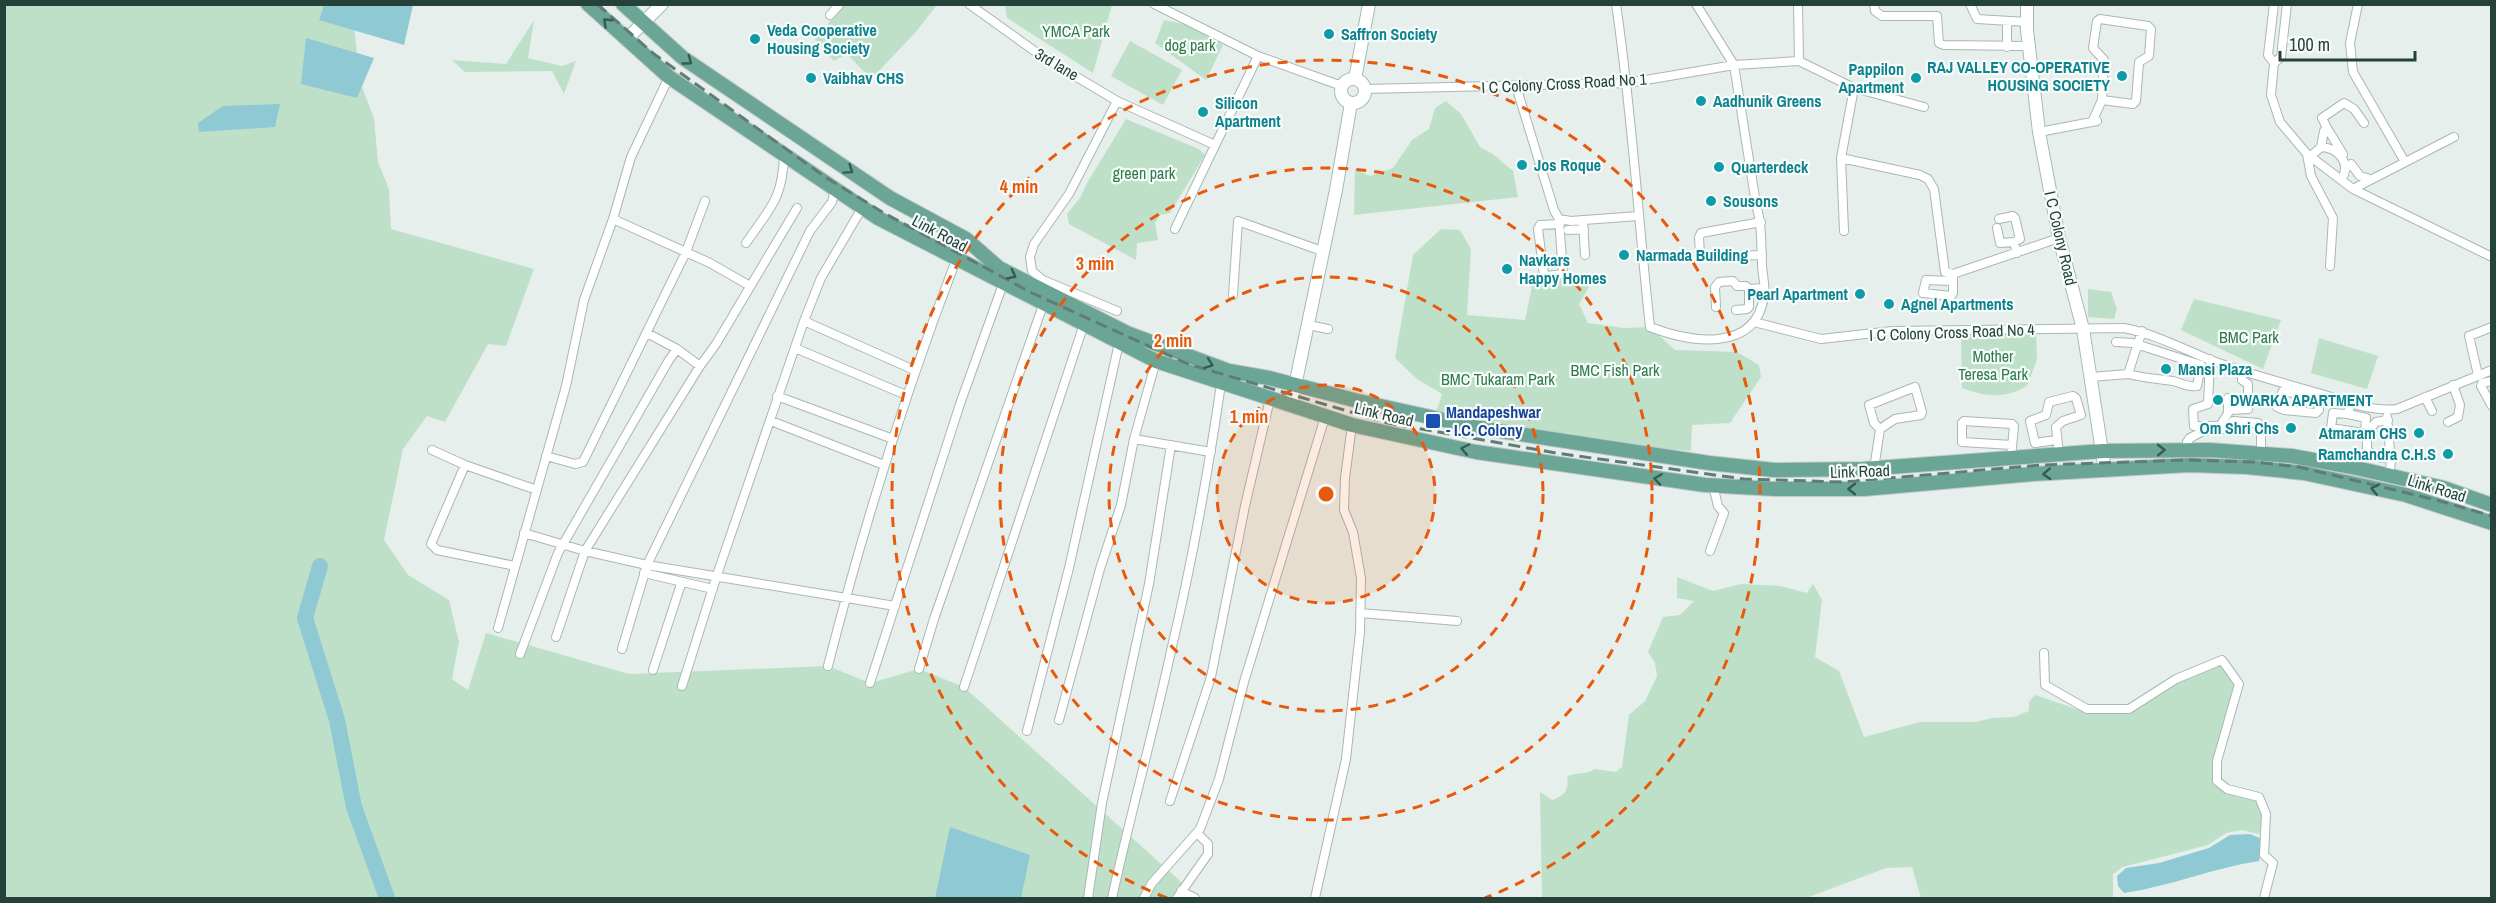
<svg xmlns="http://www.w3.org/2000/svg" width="2496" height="903" font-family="'Archivo Narrow',sans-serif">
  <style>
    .green { fill: #bfe0c8 }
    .water { fill: #8ec9d4 }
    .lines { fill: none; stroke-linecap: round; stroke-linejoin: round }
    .river { stroke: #8ec9d4; stroke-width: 16 }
    .street-casing { stroke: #a8b8b2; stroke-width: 10 }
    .secondary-casing { stroke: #a4bbb3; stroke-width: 14 }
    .primary-casing { stroke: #c2cac8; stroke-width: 16 }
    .street { stroke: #fff; stroke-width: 8 }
    .secondary { stroke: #fff; stroke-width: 12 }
    .primary { stroke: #6aa596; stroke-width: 14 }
    .rail { stroke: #5f7d75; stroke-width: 3; stroke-dasharray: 12 6; stroke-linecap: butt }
    .oneway { stroke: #365b51 }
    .ring { fill: none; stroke: #e8590c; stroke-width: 3; stroke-dasharray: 10 8 }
    .culture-dot { fill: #0f9aa8; stroke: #f7fbf9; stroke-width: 2 }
    .transit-dot { fill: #1a4fb4; stroke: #f7fbf9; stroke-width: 2 }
    .labels { text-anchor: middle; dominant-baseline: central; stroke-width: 4.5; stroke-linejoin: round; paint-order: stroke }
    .culture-label { font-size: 16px; font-weight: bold; fill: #0d838f; stroke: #f7fbf9; text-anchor: start }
    .park-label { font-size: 16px; fill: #2d7a4b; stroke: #f7fbf9 }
    .street-label { font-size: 16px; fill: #24423a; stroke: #f7fbf9 }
    .transit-label { font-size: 16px; font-weight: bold; fill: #164399; stroke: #f7fbf9; text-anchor: start }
    .centre { fill: #e8590c; stroke: #f7fbf9; stroke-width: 3 }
    .ring-label { font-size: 18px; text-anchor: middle; font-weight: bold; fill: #e8590c; stroke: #f7fbf9; stroke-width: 4.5; stroke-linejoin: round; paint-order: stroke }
  </style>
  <rect width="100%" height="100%" fill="#e6efeb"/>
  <path class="green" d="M5 4 352 5 360 82 374 118 378 162 389 189 391 229 534 269 506 346 488 344 445 422 427 416 403 449 384 540 408 575 449 600 459 642 452 679 468 690 486 633 629 674 828 666 870 683 919 669 964 687 1199 898H5Z
    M843 5H937L915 33 871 79 847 54 834 61 815 40Z
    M1005 5H1112L1093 73 1007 18Z
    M534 20 528 58 562 66 576 61 564 94 552 71 465 72 452 60 506 64Z
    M1164 20 1198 27 1223 45 1206 80 1155 43Z
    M1130 41 1182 70 1163 105 1111 76Z
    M1446 101 1461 114 1480 147 1493 154 1513 171 1518 197 1354 215 1355 169 1370 176 1393 168 1412 140 1429 129 1435 108Z
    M1126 119 1199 149 1205 155 1170 213 1160 215 1155 223 1158 240 1137 243 1136 260 1069 224 1067 214 1080 198 1087 183Z
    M1441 229 1460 230 1471 249 1467 315 1525 320 1532 286 1548 278 1592 282 1579 304 1588 323 1624 328 1650 327 1675 350 1737 352 1759 365 1761 377 1730 423 1692 425 1691 451 1590 442 1436 413 1442 394 1417 379 1395 358 1413 255Z
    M2088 289 2111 292 2117 309 2114 319 2088 317Z
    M2194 299 2281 320 2263 369 2181 330Z
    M2036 332 2037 359 2027 386C2005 399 1985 397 1962 388L1961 335Z
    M2319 338 2378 356 2367 389 2311 373Z
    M1677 577 1713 591 1741 584 1780 586 1807 593 1813 584 1822 600 1815 657 1839 671 1864 737 1920 722H1976L1992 718 2014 717 2029 711V702L2035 695 2088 713 2131 711 2179 680 2221 663 2236 685 2214 782 2257 798 2263 817 2262 831 2259 834 2242 830 2226 833 2208 845 2123 867 2113 874V898H1921L1912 867 1886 868 1806 898H1542L1540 792 1552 800C1565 795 1569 791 1567 777 1576 771 1585 776 1595 769L1616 772 1622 767 1629 715 1645 701 1657 676 1655 663 1648 652 1663 617 1680 615 1694 601 1677 598Z"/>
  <path class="water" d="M324 5H413L404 45 319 20Z
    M306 38 374 58 357 98 301 84Z
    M280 104 275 127 199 132 198 123 223 106Z
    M950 827 1030 855 1021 898H935Z
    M2250 834 2262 839 2259 861C2213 868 2171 886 2124 893L2118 886 2117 876 2126 868 2159 863 2209 848 2230 835Z"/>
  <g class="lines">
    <path class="river" d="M320 566 305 618 337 720 354 807 387 898"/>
    <defs>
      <path id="street" d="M969 4 1040 55 1117 101 1215 145
        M1154 4 1258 56 1342 86
        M1616 4C1632 111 1638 219 1650 327 1689 342 1756 354 1764 296 1766 286 1762 274 1762 264 1761 243 1762 224 1756 204L1734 65 1696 4
        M1798 4 1799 61
        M1874 4 1875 11 1882 16H1937L1939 43 1944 45 2029 46
        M1970 4 1977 19 2027 22
        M2274 4 2268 55 2274 63 2271 95 2280 122 2307 154 2353 189 2492 257
        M2358 4 2350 43 2353 72 2405 162
        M830 15 840 4
        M2007 47V21
        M2274 63 2281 57 2287 4
        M1516 86 1554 210 1559 219 1571 221 1638 216
        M1854 88 1841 158 1920 175 1928 179 1934 189 1945 272 1953 274 2059 238
        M1365 89 1628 83 1734 65 1799 61 1854 88 1924 107
        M2092 122 2102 100 2104 60 2093 48 2097 21 2100 19 2148 26 2151 29 2149 56 2139 62 2136 101 2133 104 2102 100
        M2327 128 2343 154
        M2039 132 2097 121
        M2321 147 2324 131 2327 128 2322 118 2344 103 2354 109 2364 123
        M2307 154 2311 176 2333 218 2330 266
        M2311 156 2321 147C2339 148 2352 164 2341 180
        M1841 158 1844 231
        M2346 168 2351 164 2360 176 2367 178
        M835 189 832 202 810 231 647 565 895 606
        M2353 189 2454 137
        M613 219 710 263 750 286
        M1559 219 1563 274 1546 276 1544 275 1538 229 1540 225 1560 224
        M1999 219 2013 216 2015 218 2020 239 2014 242 2017 253
        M1583 220 1585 255
        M1761 222 1701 233 1699 237 1700 255 1703 257 1762 255
        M1997 228 2000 243 2014 242
        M1175 229 1258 56
        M1568 230 1584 229
        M746 243C770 208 783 199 784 154
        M1953 281 1926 280 1923 293 1951 296 1953 293V274
        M1233 295 1238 221 1322 251
        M1716 307 1715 287 1719 282 1733 281 1737 286H1746L1749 289 1764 288
        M1736 310 1747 309 1749 307V289
        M1117 311 1043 280 1032 271 1030 257 1034 244 1069 194 1117 101
        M804 321 914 370
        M1754 322 1821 339 1892 331 2124 328C2155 334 2181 348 2210 360 2248 374 2287 384 2325 395 2348 402 2372 412 2397 409L2492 370
        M1308 325 1328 329
        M647 333 677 349
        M2116 342 2133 343 2201 365 2197 386C2189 388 2181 383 2173 381 2157 379 2143 378 2128 374
        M795 348 906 395
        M2210 359 2208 404 2193 409 2194 426H2220L2230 410 2248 409V384L2242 380 2241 370
        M2478 375 2469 336 2492 327
        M2091 377 2128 374 2142 331
        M2492 381 2482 383 2481 386 2492 406
        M2298 394 2318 400 2319 410 2316 413 2284 410 2277 407 2283 391 2298 394 2300 388
        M777 396 893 439
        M2425 397 2432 411
        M2228 412V398
        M2348 414 2366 418 2365 432 2363 433 2331 428 2333 413 2348 414 2351 403
        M2387 417 2391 462 2389 476
        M2388 420 2376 422 2367 433V449L2373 456 2390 459
        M771 421 884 465
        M2448 422 2458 417 2460 405 2453 385
        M1134 439 1211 452
        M2056 440 2035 443 2030 421 2046 415 2049 402 2073 396 2076 398 2081 415 2063 421 2056 427 2059 454
        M432 450 465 465 537 490
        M2187 450V442L2190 438 2203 431 2228 429 2233 421 2258 423 2261 426V453
        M546 456 575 464 583 462 686 252 705 201
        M2011 458 2014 426 2012 424 1964 421 1962 423V442L2012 445
        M465 465 431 544 437 550 515 566
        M1874 469 1880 429 1874 423 1869 405 1915 387 1922 412 1921 415 1895 419 1880 429
        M524 533 585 551 647 565 622 649
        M1710 551 1724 513 1718 506 1713 485
        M644 573 713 589
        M1360 613 1457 621
        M498 628 566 386 584 300 613 219 631 157 669 77
        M556 637 585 551 700 366 716 344 797 208
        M2044 653 2045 685 2087 709H2129L2176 679 2222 660 2239 684 2217 761V781L2227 789 2259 797 2266 814 2264 855 2273 863 2264 898
        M520 654 558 553 669 360 677 349 700 366
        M828 666C863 528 905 393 956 260
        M919 669 934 619 1043 305
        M653 670 681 584
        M870 683 960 404 1003 284
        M682 686 717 575 804 321 821 278 862 208
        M964 687 1084 324
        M1059 720 1100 569 1121 505 1134 439 1156 361
        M1027 731 1069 568 1119 343
        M1170 801 1211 677 1245 506 1270 399
        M1181 891 1195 898
        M1088 898 1102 803 1149 584 1171 445
        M1112 898C1130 816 1153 734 1171 651 1192 563 1208 473 1221 384
        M1144 898 1152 883 1200 829 1219 779 1244 682 1325 417
        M1177 898 1208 854V844L1197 833
        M1315 898 1346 759 1360 632 1361 578 1353 532 1344 510 1345 478 1352 425"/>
      <path id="secondary" d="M2027 4V30L2039 132 2059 238 2083 329 2105 471
        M626 40 662 4
        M1341 91a12 12 0 1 1 24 0a12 12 0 1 1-24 0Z
        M1355 79 1369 4
        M1291 405 1336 190 1351 103"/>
      <path id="primary" d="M588 4 669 77 878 218 1156 361 1352 425 1476 452 1705 485 1775 489H1864L2033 474 2189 465 2247 467 2304 473 2406 495 2492 523
        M623 4 683 58 890 198 966 239 999 268 1127 333 1229 371 1269 378 1358 401 1480 428 1709 463 1774 470 1863 469 2103 451 2210 450 2292 456 2352 467 2444 488 2492 505"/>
    </defs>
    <use href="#street" class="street-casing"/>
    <use href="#secondary" class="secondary-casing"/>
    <use href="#primary" class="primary-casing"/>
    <use href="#street" class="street"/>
    <use href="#secondary" class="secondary"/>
    <use href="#primary" class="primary"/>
    <path class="rail" d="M597 4 654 54 825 177 884 213 1032 293 1188 364 1388 423 1556 453 1744 479 1843 482 2042 465 2187 460 2254 462 2299 467 2440 501 2492 516"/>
  </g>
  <defs><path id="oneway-chevron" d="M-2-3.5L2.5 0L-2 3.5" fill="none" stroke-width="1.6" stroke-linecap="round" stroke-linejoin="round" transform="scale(1.5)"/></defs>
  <g class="oneway">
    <use href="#oneway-chevron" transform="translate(607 22) rotate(-137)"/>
    <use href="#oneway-chevron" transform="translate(688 61) rotate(36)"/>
    <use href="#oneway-chevron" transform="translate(849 170) rotate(35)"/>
    <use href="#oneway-chevron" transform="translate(1012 275) rotate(27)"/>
    <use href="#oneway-chevron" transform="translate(1209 364) rotate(20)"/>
    <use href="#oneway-chevron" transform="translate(1465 449) rotate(-168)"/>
    <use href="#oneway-chevron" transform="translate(2161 450) rotate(-1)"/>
    <use href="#oneway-chevron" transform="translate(2047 474) rotate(177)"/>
    <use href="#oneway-chevron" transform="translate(1658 479) rotate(-172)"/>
    <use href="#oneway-chevron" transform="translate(1852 489) rotate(180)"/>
    <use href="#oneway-chevron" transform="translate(2375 489) rotate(-168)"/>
  </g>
  <circle cx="1326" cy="494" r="109" fill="#e8590c" fill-opacity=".12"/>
  <g class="ring">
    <circle cx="1326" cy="494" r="109"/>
    <circle cx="1326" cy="494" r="217"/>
    <circle cx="1326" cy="494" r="326"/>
    <path d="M1167 898A434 434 0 1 1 1485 898"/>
  </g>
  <g class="culture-dot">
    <circle cx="1329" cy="34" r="6"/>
    <circle cx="755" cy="39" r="6"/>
    <circle cx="2122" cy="76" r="6"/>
    <circle cx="811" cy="78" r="6"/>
    <circle cx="1916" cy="78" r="6"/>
    <circle cx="1701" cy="101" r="6"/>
    <circle cx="1203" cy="112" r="6"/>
    <circle cx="1522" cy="165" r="6"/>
    <circle cx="1719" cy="167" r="6"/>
    <circle cx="1711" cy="201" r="6"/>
    <circle cx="1624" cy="255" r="6"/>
    <circle cx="1507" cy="269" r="6"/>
    <circle cx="1860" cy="294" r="6"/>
    <circle cx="1889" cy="304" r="6"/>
    <circle cx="2166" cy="369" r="6"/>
    <circle cx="2218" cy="400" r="6"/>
    <circle cx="2291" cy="428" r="6"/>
    <circle cx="2419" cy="433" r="6"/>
    <circle cx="2448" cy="454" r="6"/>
  </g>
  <rect class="transit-dot" x="1425" y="413" width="16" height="16" rx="3"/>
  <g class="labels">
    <g class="culture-label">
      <text x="767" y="30">Veda Cooperative<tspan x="767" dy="18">Housing Society</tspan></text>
      <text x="1341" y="34">Saffron Society</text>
      <text x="2110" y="67" text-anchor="end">RAJ VALLEY CO-OPERATIVE<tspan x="2110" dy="18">HOUSING SOCIETY</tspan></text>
      <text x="1904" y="69" text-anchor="end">Pappilon<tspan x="1904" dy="18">Apartment</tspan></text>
      <text x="823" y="78">Vaibhav CHS</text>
      <text x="1713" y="101">Aadhunik Greens</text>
      <text x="1215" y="103">Silicon<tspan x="1215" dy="18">Apartment</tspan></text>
      <text x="1534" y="165">Jos Roque</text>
      <text x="1731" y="167">Quarterdeck</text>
      <text x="1723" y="201">Sousons</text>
      <text x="1636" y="255">Narmada Building</text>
      <text x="1519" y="260">Navkars<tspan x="1519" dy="18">Happy Homes</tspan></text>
      <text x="1848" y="294" text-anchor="end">Pearl Apartment</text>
      <text x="1901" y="304">Agnel Apartments</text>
      <text x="2178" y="369">Mansi Plaza</text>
      <text x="2230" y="400">DWARKA APARTMENT</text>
      <text x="2279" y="428" text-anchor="end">Om Shri Chs</text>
      <text x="2407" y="433" text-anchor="end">Atmaram CHS</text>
      <text x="2436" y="454" text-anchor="end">Ramchandra C.H.S</text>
    </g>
    <g class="park-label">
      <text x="1076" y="31">YMCA Park</text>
      <text x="1190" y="45">dog park</text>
      <text x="1144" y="173">green park</text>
      <text x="2249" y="337">BMC Park</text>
      <text x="1993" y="356">Mother<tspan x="1993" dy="18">Teresa Park</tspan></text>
      <text x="1615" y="370">BMC Fish Park</text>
      <text x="1498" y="379">BMC Tukaram Park</text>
    </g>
    <g class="street-label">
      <text transform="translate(1057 64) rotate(31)">3rd lane</text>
      <text transform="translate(1564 83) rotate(-3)">I C Colony Cross Road No 1</text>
      <text transform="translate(940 233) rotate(28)">Link Road</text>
      <text transform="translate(2061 238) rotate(77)">I C Colony Road</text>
      <text transform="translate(1952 332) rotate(-2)">I C Colony Cross Road No 4</text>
      <text transform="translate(1384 414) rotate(13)">Link Road</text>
      <text transform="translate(1860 471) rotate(-2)">Link Road</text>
      <text transform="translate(2437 488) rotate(17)">Link Road</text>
    </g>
    <g class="transit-label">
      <text x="1446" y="412">Mandapeshwar<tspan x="1446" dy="18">- I.C. Colony</tspan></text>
    </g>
  </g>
  <circle cx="1326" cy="494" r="9" class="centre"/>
  <g class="ring-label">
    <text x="1019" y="193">4 min</text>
    <text x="1095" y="270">3 min</text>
    <text x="1173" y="347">2 min</text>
    <text x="1249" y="423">1 min</text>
  </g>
  <rect width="2496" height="903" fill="none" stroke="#24423a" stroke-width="12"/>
  <path d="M2280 51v9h135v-9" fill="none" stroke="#24423a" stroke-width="3"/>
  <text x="2289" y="51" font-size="18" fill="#24423a" stroke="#f7fbf9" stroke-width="4.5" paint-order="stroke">100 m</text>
</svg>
